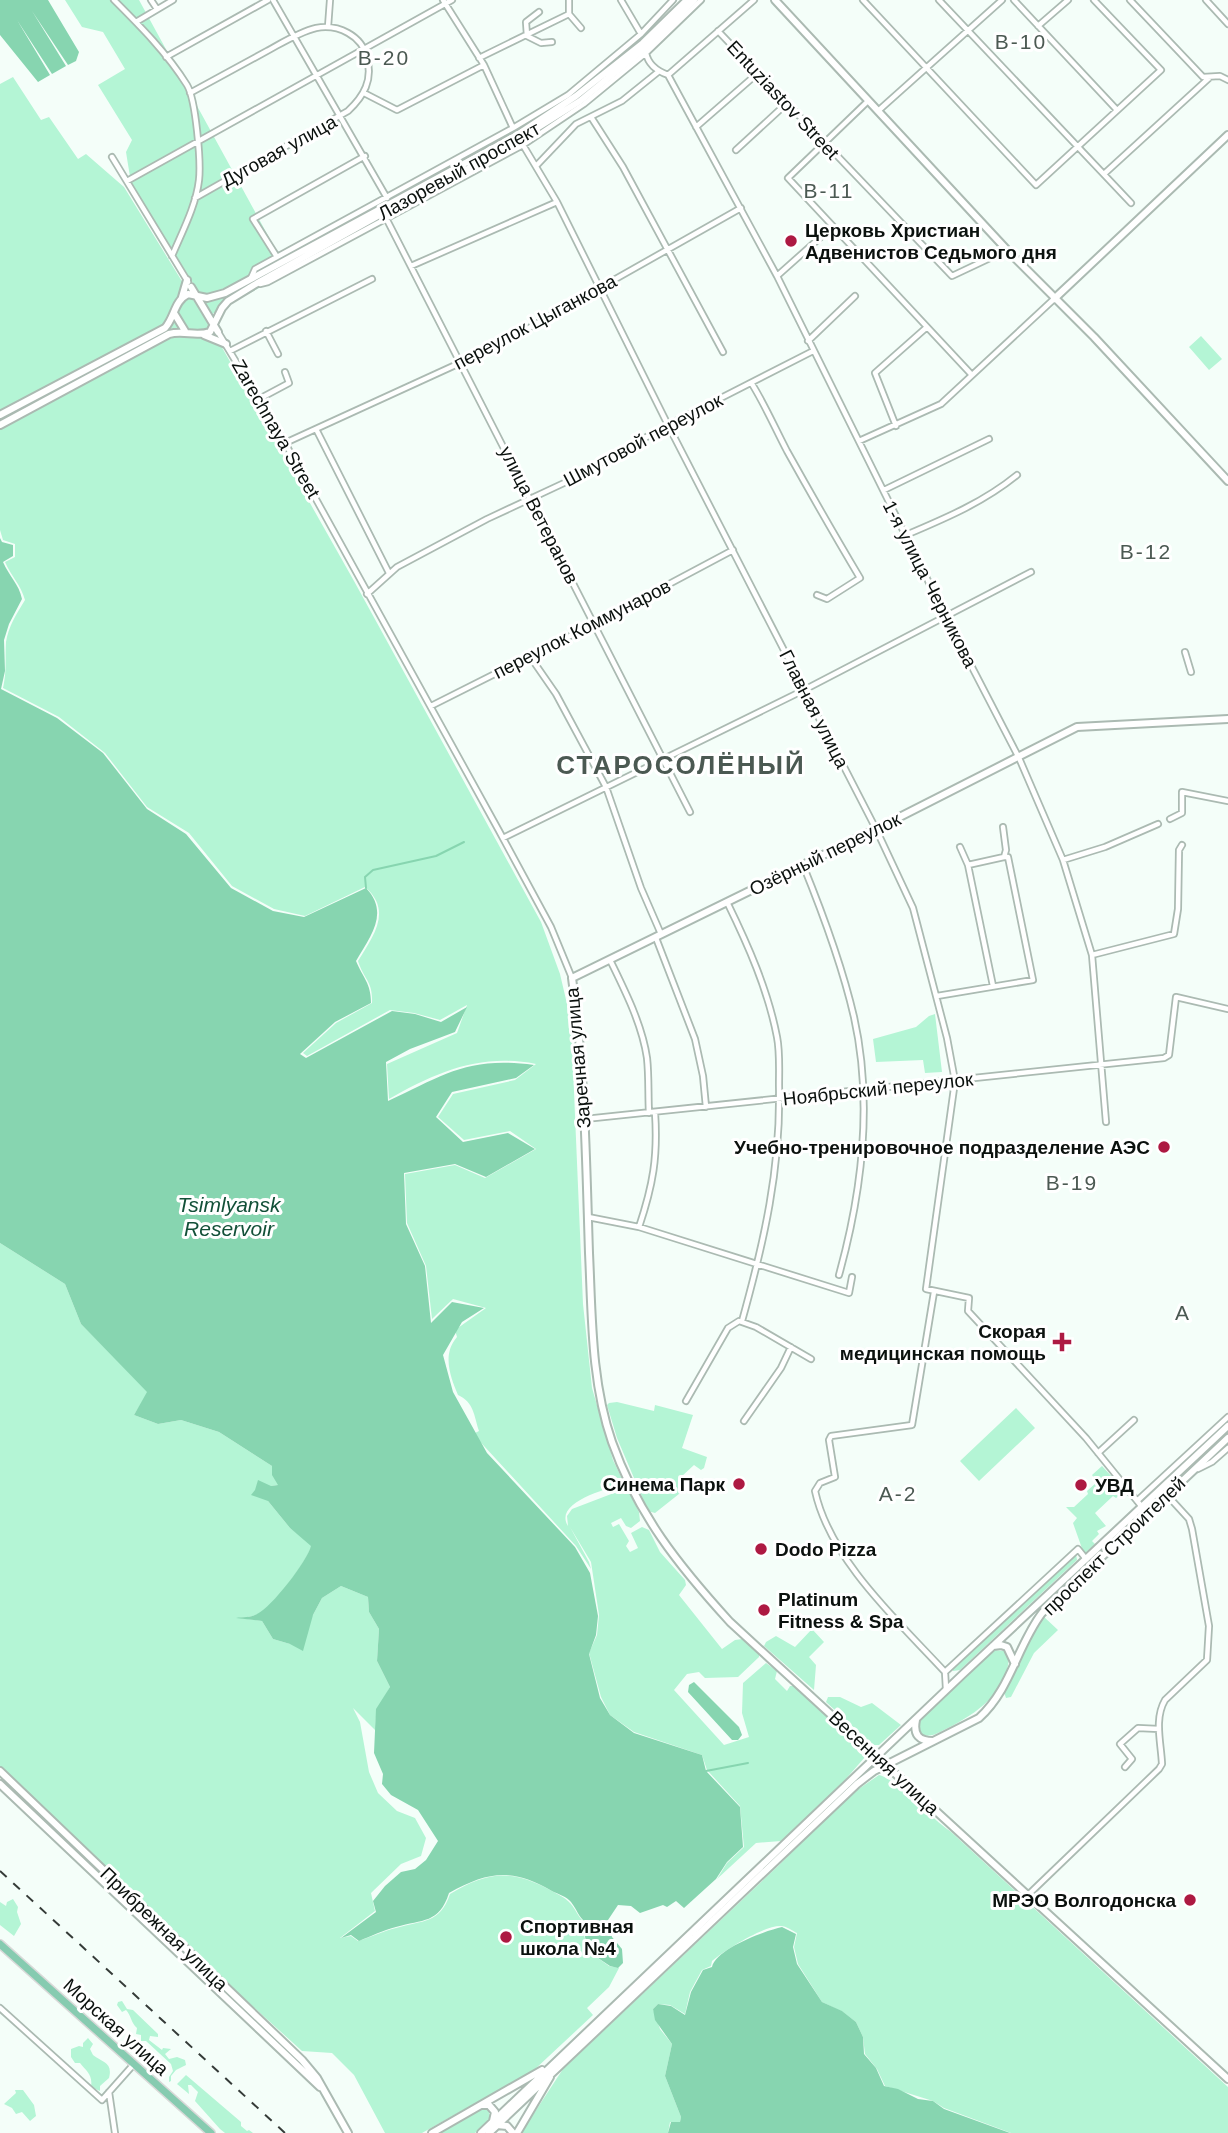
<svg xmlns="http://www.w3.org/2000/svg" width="1228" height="2133" font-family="Helvetica,sans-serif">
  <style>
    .green { fill: #b4f5d5 }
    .water { fill: #87d5b0 }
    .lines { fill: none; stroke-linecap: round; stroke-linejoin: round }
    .stream { stroke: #87d5b0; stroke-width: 2 }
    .street-casing { stroke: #abbab2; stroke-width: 8 }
    .secondary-casing { stroke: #abbab2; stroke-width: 10 }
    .primary-casing { stroke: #d8d9d8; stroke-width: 10 }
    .street { stroke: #fff; stroke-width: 4.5 }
    .secondary { stroke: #fff; stroke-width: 6 }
    .primary { stroke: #86cbb0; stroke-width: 7 }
    .rail { stroke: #353b38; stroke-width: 2; stroke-dasharray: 9 9; stroke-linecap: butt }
    .poi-dot { fill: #ad1942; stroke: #fff; stroke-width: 2.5 }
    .labels { text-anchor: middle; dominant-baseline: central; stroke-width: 6; stroke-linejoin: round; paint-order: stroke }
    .street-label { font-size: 19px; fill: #0b110e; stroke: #fff }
    .poi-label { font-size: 19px; font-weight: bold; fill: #0b110e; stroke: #fff; text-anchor: start }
    .neighbourhood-label { font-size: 21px; letter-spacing: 2px; fill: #4b5952; stroke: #fff }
    .water-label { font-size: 21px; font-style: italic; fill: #125038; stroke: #fff }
    .district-label { font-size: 26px; font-weight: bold; letter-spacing: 2px; fill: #4b5952; stroke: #fff }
  </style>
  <rect width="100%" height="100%" fill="#f4fef9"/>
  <path class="green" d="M65 0H139L288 272 212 314 131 183 126 152 132 140 98 85 125 69 103 32 82 27Z
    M13 77 41 120 49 117 78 159 86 154 124 187 215 335 354 581 541 922 560 974 571 1021 583 1304 592 1388 613 1460 624 1483C608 1489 553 1502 568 1526L567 1516 572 1509 627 1488 639 1512 640 1521 631 1528 626 1526 621 1518 611 1523 613 1527 619 1524 629 1541 626 1546 630 1552 638 1548 631 1533 642 1527 649 1530 660 1552 685 1580 686 1585 679 1595 722 1649 735 1640 742 1639 759 1654V1657L738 1677 705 1678 699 1672 687 1674 674 1690 724 1745 749 1737 742 1713 743 1683 766 1663 777 1671 775 1679 787 1691 790 1686H794L861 1749 865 1757 838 1788 781 1841 756 1843 717 1879 727 1863 744 1847 740 1806 707 1770 702 1755 634 1732 610 1715 601 1697 589 1653 597 1635 599 1615 591 1562 570 1527 589 1562 591 1569 576 1546 473 1434 479 1431C474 1416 474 1402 458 1395 450 1376 442 1354 457 1337L455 1330 486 1308 453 1299 432 1319 426 1266 407 1223 405 1174 455 1165 485 1178 536 1149 510 1131 464 1140 438 1117 453 1094 515 1080 536 1064C480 1053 437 1072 389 1099L387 1064 457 1033 467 1005 440 1020 414 1013 390 1010 307 1056 303 1053 336 1023 372 1003C373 981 364 980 358 961 373 936 393 911 365 887L305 916 274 909 232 886 189 833 147 807 105 753 59 717 3 688C7 670 5 659 6 642 8 627 17 613 25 600 21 585 11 576 5 562L15 557V544L3 540 0 530V84Z
    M1201 336 1222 359 1209 370 1189 347Z
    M935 1014 942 1072 925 1073 923 1060 876 1062 873 1039 916 1027 929 1016Z
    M0 1243 65 1284 81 1324 148 1392 134 1415 158 1424 181 1420 219 1432 272 1466 279 1485 271 1486 268 1501 290 1528 312 1545C307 1561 276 1602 262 1612 255 1616 249 1617 241 1618L262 1621 273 1639 290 1644 313 1615 322 1598 341 1586 368 1597 369 1612 379 1629 377 1661 390 1687C382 1703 372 1713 377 1732L353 1708 360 1722 369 1772 378 1793 397 1811 415 1818 426 1838 421 1856 401 1864 371 1893 375 1911 340 1938 351 1936 358 1941C371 1937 383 1931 396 1928 423 1920 440 1924 450 1894 488 1871 512 1869 552 1891 557 1894 566 1898 570 1903 577 1911 577 1916 586 1924L584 1935 588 1951 609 1966 619 1968 609 1987 587 2008 593 2015 533 2071 422 2133H385L354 2075 332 2053 302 2051 205 1963 0 1767Z
    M617 1402 654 1411 655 1405 693 1415 682 1448 707 1457 704 1468 701 1470 694 1465 681 1477 684 1484V1490L655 1513 648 1511 617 1438 607 1405 609 1403Z
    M1016 1408 1035 1428 979 1481 960 1461Z
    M1102 1466 1125 1491 1116 1498 1113 1496 1095 1513 1106 1526 1097 1531 1099 1534 1092 1541 1095 1544 1084 1554 1073 1523 1077 1518 1066 1507H1074L1088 1494 1087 1491 1097 1482 1092 1475Z
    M1076 1554 1077 1560 960 1670 953 1671 952 1668Z
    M1043 1616 1058 1630 1034 1653 1011 1697 1006 1698 1004 1692 1034 1628Z
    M812 1629 824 1642 809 1657 816 1665 814 1690 764 1646 766 1642 776 1636 795 1647Z
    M994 1650 1005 1651 1009 1659C1005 1694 977 1713 948 1728 939 1732 932 1738 922 1735L918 1728 920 1721Z
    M828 1697H840L861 1707 872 1703 901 1725 879 1745H873L826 1702Z
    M879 1775C900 1781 929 1817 950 1831L1228 2087V2133H1011L944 2108 933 2101 885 2086 877 2069 865 2054 863 2037 856 2022 843 2012 822 2002 798 1964 794 1947 797 1933C793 1931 786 1926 781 1926 765 1925 725 1950 712 1961L711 1966 702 1970 690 1992 685 2014 670 2005 658 2004 653 2009 660 2029 672 2044 665 2076 681 2117 680 2122H670L668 2133H521L563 2069 778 1866 847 1797Z
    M13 1899 18 1907 17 1912 21 1924 14 1936 0 1925V1902L6 1906 7 1902Z
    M122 2001 127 2009 133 2010 158 2034V2037L150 2036 149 2040 162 2050 163 2048 171 2049 165 2054 169 2059 177 2057 185 2060 186 2065 176 2070 171 2076V2081L169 2082V2077L173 2071 171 2064 146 2041H141V2035L136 2034 137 2028C131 2023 131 2015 126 2010L122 2012 117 2005 118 2002Z
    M88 2038 93 2044 90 2049 93 2055C103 2063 113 2062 109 2078L100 2086V2091L91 2087C93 2074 86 2071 80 2063H75L71 2057V2049L79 2046 83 2047V2043Z
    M186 2075 241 2122V2126L247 2131 249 2130 253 2133H225L220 2129 195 2101 198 2092 191 2085H188L189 2094 177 2084Z
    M15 2090H23L34 2105 36 2116 30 2121 22 2112 16 2114 12 2108 4 2104 16 2093Z
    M481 2108 489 2109 490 2119 475 2133H437Z"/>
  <path class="water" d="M0 0H48L79 52 76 61 68 65 32 11 66 66 52 74 17 20 50 75 38 82 0 35Z
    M0 538 2 542 13 545V556L3 562C9 576 19 584 22 599L9 624 4 640 5 671 1 689 57 718 103 753 147 809 186 834 231 888 273 911 304 917 366 888C390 913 370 937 356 961 363 978 371 983 371 1003L335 1022 300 1054 306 1058 392 1011 415 1014 441 1022 467 1007 455 1032 410 1049 386 1062 388 1101C444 1075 468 1056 534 1065L516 1078 452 1092 436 1117 463 1142 508 1133 535 1149 486 1177 455 1164 404 1173 406 1224 425 1266 431 1323 452 1302 484 1308 462 1322 443 1355 453 1392 487 1453 575 1547 590 1573 598 1616 596 1635 589 1654 600 1698 610 1715 634 1733 702 1755 706 1771 740 1807 743 1847 727 1862 716 1879 684 1908 676 1901 667 1907 663 1905 640 1913 631 1906 618 1905 608 1920 612 1937 622 1949 623 1963 618 1968 610 1966 589 1952 585 1937 587 1924C577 1915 578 1911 571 1902 567 1897 558 1894 552 1891 512 1868 489 1871 449 1893 439 1924 423 1919 396 1927 384 1930 371 1936 359 1941L351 1935 341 1938 376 1912 373 1901 385 1886 401 1872 415 1869 426 1860 438 1841 418 1810 391 1795 382 1784 383 1774 374 1753 376 1709 390 1687 377 1661 379 1629 369 1612 368 1597 341 1586 322 1598 313 1615 303 1651 290 1644 273 1639 262 1621 236 1618C243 1617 251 1618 257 1614 272 1607 307 1561 311 1546L290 1528 268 1501 251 1495 255 1490 258 1480 271 1486 278 1485 272 1475V1466L219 1432 181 1420 158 1424 134 1415 147 1392 81 1324 65 1284 0 1243Z
    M694 1682 739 1727 742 1735 738 1740H732L688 1692 689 1685Z
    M782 1927 796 1934 793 1947 797 1964 822 2002 842 2011 856 2022 863 2037 864 2054 876 2068 884 2086 898 2089 918 2099 933 2101 944 2109 1010 2133H668L671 2122H680L681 2117 665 2076 672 2044 655 2020 653 2009 658 2004 671 2006 685 2015 691 1992 703 1970 712 1967C716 1949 764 1931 782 1927Z"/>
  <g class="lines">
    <path class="stream" d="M366 888 365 877 373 870 436 856 464 842
      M706 1771 748 1763"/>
    <defs>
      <path id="street" d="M114 0C140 26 167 53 187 85 196 100 201 162 199 180 196 206 182 232 172 256
        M151 0 157 9
        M273 0 387 198
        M443 0 484 65 513 128
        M621 0 641 34
        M863 0 1036 185 1161 70 1094 0
        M939 0 1131 203
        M1014 0 1117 110
        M1130 0 1203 77 1220 76 1228 80
        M1206 0 1228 24
        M539 12 526 22 527 36 541 43 552 42
        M569 14 581 28
        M136 22 173 0
        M1038 26 1068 0
        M328 27 330 0
        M718 31 952 276 1007 250
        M646 53C648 64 657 71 668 75
        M166 57 268 0
        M479 58 569 14V0
        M668 75 777 276 945 615 1019 758 1063 860 1092 955 1106 1122
        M668 75 754 0
        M190 93C216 79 241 65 267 51 282 43 299 32 316 28 338 24 362 35 367 58 373 80 364 96 348 111L195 198
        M364 93 397 110 484 65
        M868 101 788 178 971 374
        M878 111 1002 0
        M591 117 623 167 723 352
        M696 127 758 73
        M523 145 557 202 668 425 876 829 913 908 947 1038 955 1081 926 1289 969 1298 968 1311 1086 1438 1142 1507
        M736 150 786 104
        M112 157 188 282
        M537 165 576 124 622 101 658 72
        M1104 174 1209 78
        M127 181 452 0
        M386 218 690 812
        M277 257 253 219 365 156
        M411 266 557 202
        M777 276 832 227
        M251 278 255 269 513 128 568 95 641 34 673 0
        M260 284 268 282 523 145 584 104 646 53 701 0
        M266 331 278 354
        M218 332 285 443 498 829 551 927 572 978
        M808 341 855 296
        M230 351 372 279
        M752 384C765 405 775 428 787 451 811 494 835 536 860 578L827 599 817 595
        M259 399 289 383 285 372
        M896 426 875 373 927 327
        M316 429 389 573
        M859 441 941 404 1054 299
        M285 443 497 346 741 208
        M884 490 989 439
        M906 535C946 518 984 502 1017 475
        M367 594 397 567 487 519 564 483 668 425 813 351
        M1185 652 1191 672
        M529 655 556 694 606 787 641 888 661 934
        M431 706 594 624 733 550
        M1170 819 1182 813V792L1228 801
        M1003 827 1006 850 1004 857
        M503 838 804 690 1031 572
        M960 847 968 865
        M1063 860 1105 847 1158 824
        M803 865C823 914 842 965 854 1017 873 1102 862 1192 839 1275
        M727 902C748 945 768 990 777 1037 780 1052 779 1069 779 1085 781 1168 764 1242 742 1321
        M656 938 695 1039 703 1076 706 1107
        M1092 955 1174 934 1178 909 1179 850 1182 845
        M610 960C625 991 642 1024 647 1058 649 1076 648 1095 649 1113
        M937 996 1033 980 1008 857H1004L968 865 993 986
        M585 1119 1164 1058 1169 1055 1176 997 1228 1009
        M588 1217 639 1227 849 1293 852 1277
        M639 1227C653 1185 658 1157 655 1112
        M934 1292 912 1425 831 1436 829 1440 835 1477 820 1483 815 1491C830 1560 899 1622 945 1672L946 1689
        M686 1401 728 1328 739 1321 756 1327 811 1359
        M744 1421 781 1368 791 1347
        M1098 1453 1134 1420
        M1198 1469 1212 1462 1228 1448
        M1137 1501 1228 1417
        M945 1672 1078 1549 1086 1559
        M1125 1767 1132 1759 1120 1744 1138 1728 1159 1729
        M1028 1895 1159 1769 1162 1764C1161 1742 1154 1719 1165 1700L1207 1660 1209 1626 1192 1529 1189 1519 1167 1495
        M0 2008 102 2100 134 2064
        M109 2092 115 2133"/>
      <path id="secondary" d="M775 0 1007 250 1094 337 1228 481
        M191 287 218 332
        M182 297 187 280
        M1054 299 1228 135
        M174 313 185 331
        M204 335 226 344
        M0 415 165 328C175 317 174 301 188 294L207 298 225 293 517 135 576 96 643 43 687 0
        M0 425 169 334C184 330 196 337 210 332L222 308 228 301 254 285 385 212 491 157 580 101 645 48 694 0
        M1228 719 1077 727 876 829 572 978C585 1069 586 1161 589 1253 592 1315 591 1382 612 1442 638 1515 679 1566 730 1622L1228 2079
        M993 1646 1001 1645 1007 1647 1015 1664
        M916 1720C913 1735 919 1741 933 1741
        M0 1771 302 2060 317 2078 348 2133
        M0 1784 320 2087
        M483 2105H489L495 2112 493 2121
        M497 2125 507 2126 513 2133
        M432 2133 542 2070
        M481 2133 963 1674 1228 1426
        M489 2133 857 1784 874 1771 979 1718C1011 1689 1017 1646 1042 1613L1228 1438
        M517 2133 550 2077"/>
      <path id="primary" d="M0 1944 211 2133"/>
    </defs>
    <use href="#street" class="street-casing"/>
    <use href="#secondary" class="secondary-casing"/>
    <use href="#primary" class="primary-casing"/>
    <use href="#street" class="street"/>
    <use href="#secondary" class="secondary"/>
    <use href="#primary" class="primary"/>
    <path class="rail" d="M0 1871 285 2133"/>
  </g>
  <g class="poi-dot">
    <circle cx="791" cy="241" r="7"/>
    <circle cx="1164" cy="1147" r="7"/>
    <path d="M1058.5 1331.5h7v7h7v7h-7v7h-7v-7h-7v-7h7z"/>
    <circle cx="739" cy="1484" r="7"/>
    <circle cx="1081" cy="1485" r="7"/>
    <circle cx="761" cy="1549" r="7"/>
    <circle cx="764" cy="1610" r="7"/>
    <circle cx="1190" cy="1900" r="7"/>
    <circle cx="506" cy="1937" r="7"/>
  </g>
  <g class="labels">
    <g class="street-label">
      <text transform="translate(783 100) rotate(47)">Entuziastov Street</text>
      <text transform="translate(279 151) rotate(-29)">Дуговая улица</text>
      <text transform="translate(459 171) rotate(-29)">Лазоревый проспект</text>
      <text transform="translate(535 322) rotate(-28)">переулок Цыганкова</text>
      <text transform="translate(276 429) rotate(60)">Zarechnaya Street</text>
      <text transform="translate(643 440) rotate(-28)">Шмутовой переулок</text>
      <text transform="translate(539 515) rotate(63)">улица Ветеранов</text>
      <text transform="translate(930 584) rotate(63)">1-я улица Черникова</text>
      <text transform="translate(582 629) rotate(-27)">переулок Коммунаров</text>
      <text transform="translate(814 709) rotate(63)">Главная улица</text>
      <text transform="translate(825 854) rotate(-26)">Озёрный переулок</text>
      <text transform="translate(578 1058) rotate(-95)">Заречная улица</text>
      <text transform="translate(878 1089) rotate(-6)">Ноябрьский переулок</text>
      <text transform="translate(1114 1546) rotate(-44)">проспект Строителей</text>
      <text transform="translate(884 1763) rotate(43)">Весенняя улица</text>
      <text transform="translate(164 1929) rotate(44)">Прибрежная улица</text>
      <text transform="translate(116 2027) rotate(42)">Морская улица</text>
    </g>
    <g class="poi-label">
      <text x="805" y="230">Церковь Христиан<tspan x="805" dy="22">Адвенистов Седьмого дня</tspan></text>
      <text x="1150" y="1147" text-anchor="end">Учебно-тренировочное подразделение АЭС</text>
      <text x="1046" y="1331" text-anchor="end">Скорая<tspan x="1046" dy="22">медицинская помощь</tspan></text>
      <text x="725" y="1484" text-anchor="end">Синема Парк</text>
      <text x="1095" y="1485">УВД</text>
      <text x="775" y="1549">Dodo Pizza</text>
      <text x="778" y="1599">Platinum<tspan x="778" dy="22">Fitness &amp; Spa</tspan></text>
      <text x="1176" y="1900" text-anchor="end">МРЭО Волгодонска</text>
      <text x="520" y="1926">Спортивная<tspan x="520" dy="22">школа №4</tspan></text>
    </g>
    <g class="neighbourhood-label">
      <text x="1021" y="41">В-10</text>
      <text x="384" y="57">В-20</text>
      <text x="829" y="190">В-11</text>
      <text x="1146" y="551">В-12</text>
      <text x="1072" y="1182">В-19</text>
      <text x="1183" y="1312">А</text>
      <text x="898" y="1493">А-2</text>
    </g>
    <g class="water-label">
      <text x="229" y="1204">Tsimlyansk<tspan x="229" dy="24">Reservoir</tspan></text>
    </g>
    <g class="district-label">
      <text x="681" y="765">СТАРОCОЛЁНЫЙ</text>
    </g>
  </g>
</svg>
